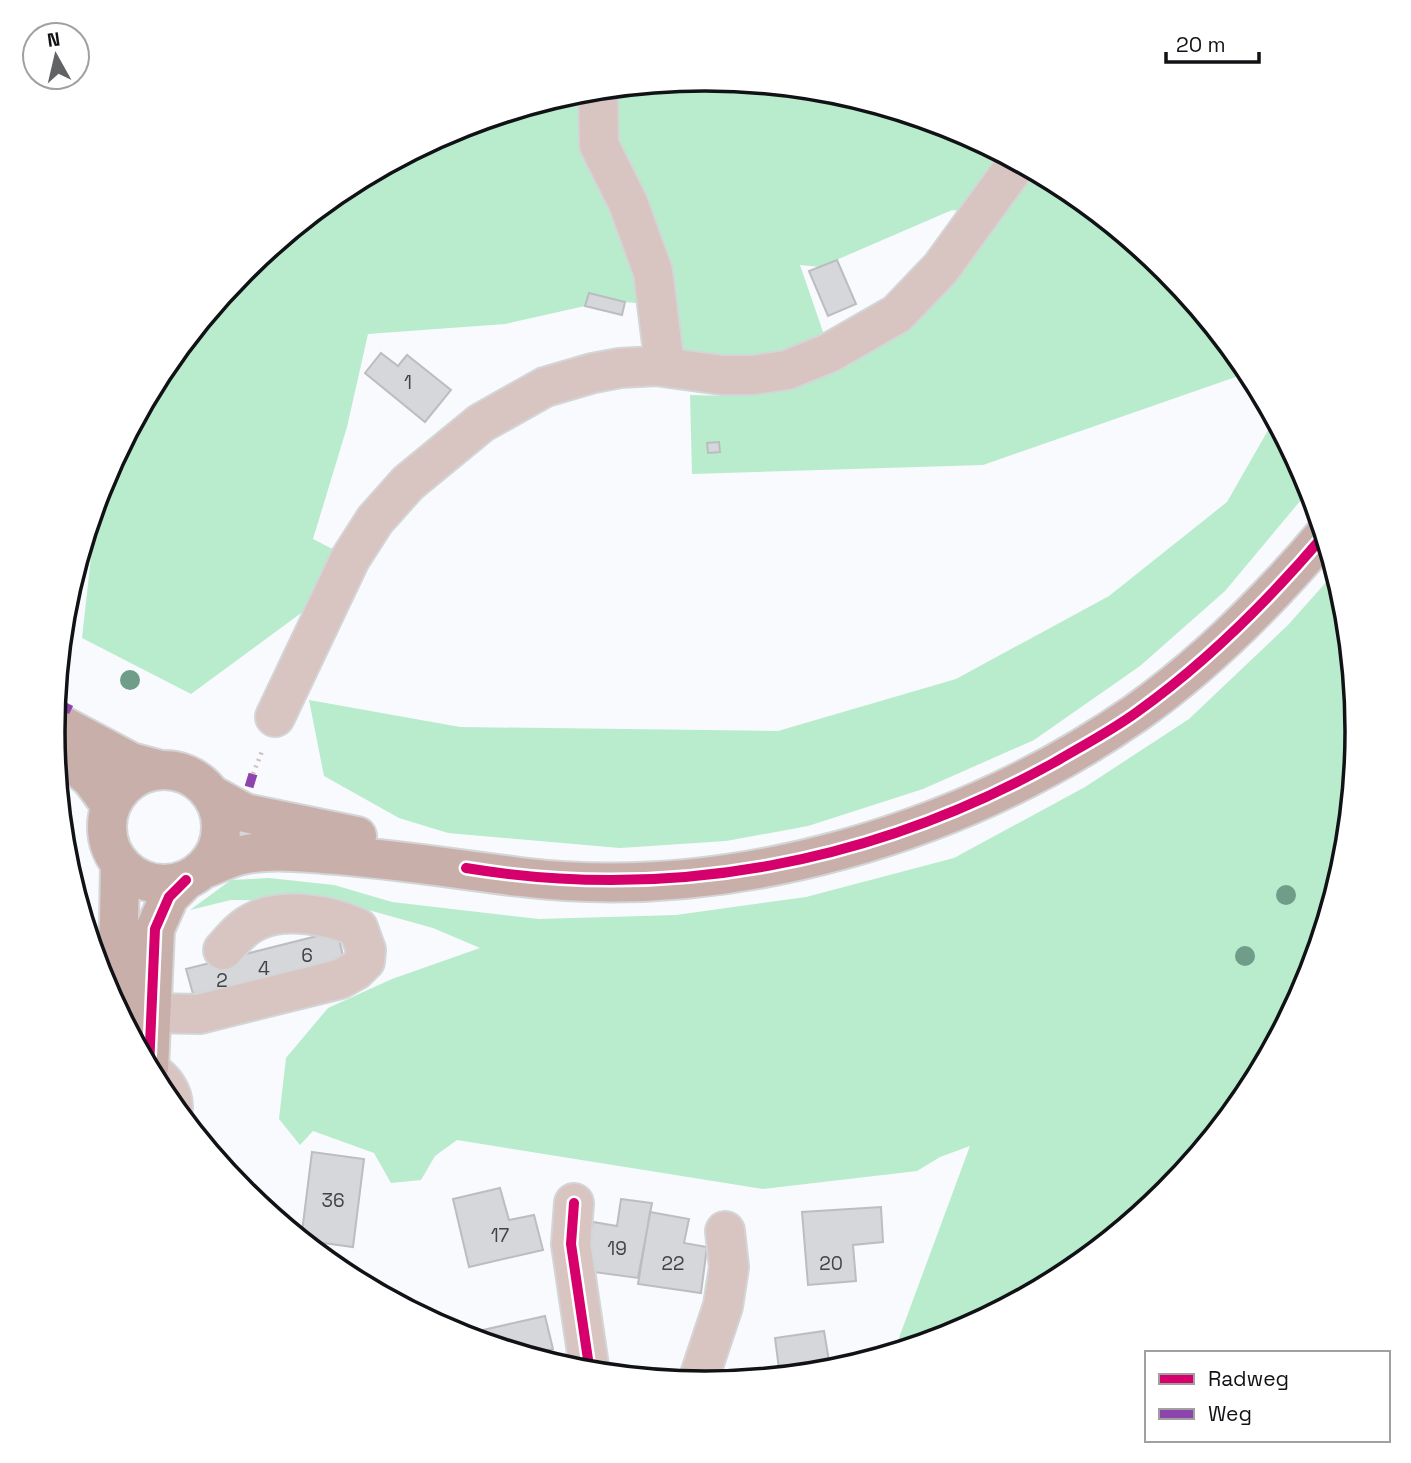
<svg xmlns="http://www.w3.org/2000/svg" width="1411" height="1463" font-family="'Space Grotesk',sans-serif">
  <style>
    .green { fill: #b8eccd }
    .building { fill: #d5d7da; stroke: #bbbdbf; stroke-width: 2 }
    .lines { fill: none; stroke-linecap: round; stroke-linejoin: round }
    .minor-casing { stroke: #d4d5d7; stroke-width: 42 }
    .major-casing { stroke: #d4d5d7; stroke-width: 42 }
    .path { stroke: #cec2c0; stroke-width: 4.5; stroke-dasharray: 2 5; stroke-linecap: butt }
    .minor { stroke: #d8c4c0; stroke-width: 38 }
    .major { stroke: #c9afaa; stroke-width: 38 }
    .quiet { stroke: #8e44ad; stroke-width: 9; stroke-dasharray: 18 9; stroke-linecap: butt }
    .cycleway-casing { stroke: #fff; stroke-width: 15 }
    .cycleway { stroke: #d6006c; stroke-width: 10 }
    .tree { fill: #709d8a }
    .labels { text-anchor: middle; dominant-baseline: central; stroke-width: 6; stroke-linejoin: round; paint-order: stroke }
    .number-label { font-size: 19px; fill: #424346 }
    .rim { fill: none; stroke: #111215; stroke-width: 3.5 }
  </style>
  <rect width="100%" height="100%" fill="#f8fafd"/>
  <path class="green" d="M706 79 833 91 956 128 1008 157 967 212 952 210 820 267 800 265 830 352 689 368 657 305 625 302 589 293 585 306 505 324 368 334 347 427 313 539 346 556 316 602 191 694 82 638 94 530 109 481 89 524 102 481 163 368 244 269 343 188 456 128 579 91Z
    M1031 169 1069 189 1168 270 1250 372 983 465 692 474 690 395 736 396 849 366 950 284Z
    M1275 418 1311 488 1225 591 1140 666 1034 740 923 789 808 826 726 841 620 848 448 833 399 818 324 776 309 700 460 727 778 731 956 679 1109 596 1227 502Z
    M1336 571 1346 604 1358 731 1346 859 1309 982 1259 1074 1245 1099 1167 1194 1068 1275 955 1335 893 1354 970 1146 940 1157 917 1171 763 1189 457 1140 435 1156 421 1180 391 1183 374 1153 313 1131 300 1145 279 1119 286 1058 328 1008 392 979 480 948 433 928 336 901 231 900 190 910 231 880 269 878 334 885 392 902 539 919 676 915 806 897 954 858 1085 787 1189 719 1288 625Z"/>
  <path class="building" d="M837 260 856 304 828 316 809 271Z
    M589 293 625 302 622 315 585 306Z
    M381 353 398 366 407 355 451 390 425 422 365 373Z
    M719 442 720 452 708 453 707 443Z
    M337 931 345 964 195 1001 186 969Z
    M312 1152 364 1159 353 1247 301 1240Z
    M500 1188 509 1220 534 1215 543 1250 469 1267 453 1199Z
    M621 1199 652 1203 638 1278 586 1271 593 1222 617 1226Z
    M881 1207 883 1242 853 1245 856 1281 808 1285 802 1212Z
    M650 1212 689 1219 684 1243 707 1247 701 1293 638 1284Z
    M545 1316 553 1349 528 1354 529 1357 476 1341 474 1332Z
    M824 1331 830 1367 855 1365 832 1372 780 1377 775 1338Z"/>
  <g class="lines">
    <defs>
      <path id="minor" d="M598 89 599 145 628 203 653 272 665 367
        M275 717 350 559 375 520 408 483 481 423 545 387 593 373 620 368 656 366 722 375H753L787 370 829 353 897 314 941 268 1018 162
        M150 1013 199 1014 340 979 356 970 365 961 366 950 358 928C331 915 284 907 256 921 242 927 233 939 223 950
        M151 1072C163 1079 173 1092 173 1107
        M574 1203 571 1244 590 1373
        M697 1384 723 1306 729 1267 725 1231"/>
      <path id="major" d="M54 721 131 762 161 770
        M54 745 92 780 111 806
        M107 827a57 57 0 1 1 114 0a57 57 0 1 1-114 0Z
        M212 795 245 813 357 836
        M201 870C215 865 228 858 242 855 268 849 296 852 323 854 389 858 454 869 520 877 731 903 963 833 1136 713 1207 663 1269 600 1325 534
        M114 1003 119 923 120 863
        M149 1068 155 929 169 897 186 880"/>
    </defs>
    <use href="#minor" class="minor-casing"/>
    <use href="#major" class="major-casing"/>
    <path class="path" d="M253 774 263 749"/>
    <use href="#minor" class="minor"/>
    <use href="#major" class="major"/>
    <path class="quiet" d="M55 702 73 711
      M249 787 253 774"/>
    <defs>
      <path id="cycleway" d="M466 868C671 902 874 863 1055 762 1082 746 1111 731 1137 712 1207 662 1269 600 1325 534
        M149 1068 155 929 169 897 186 880
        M574 1203 571 1244 590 1373"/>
    </defs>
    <use href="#cycleway" class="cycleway-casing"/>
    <use href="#cycleway" class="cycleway"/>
  </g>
  <g class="tree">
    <circle cx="130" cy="680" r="10"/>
    <circle cx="1286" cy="895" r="10"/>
    <circle cx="1245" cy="956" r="10"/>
  </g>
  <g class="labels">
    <g class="number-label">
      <text x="408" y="382">1</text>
      <text x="307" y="955">6</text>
      <text x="264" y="968">4</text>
      <text x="222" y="980">2</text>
      <text x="333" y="1200">36</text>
      <text x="500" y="1235">17</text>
      <text x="617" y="1248">19</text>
      <text x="673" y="1263">22</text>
      <text x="831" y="1263">20</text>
    </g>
  </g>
  <path d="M0 0H1411V1463H0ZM65 731a640 640 0 1 1 1280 0a640 640 0 1 1-1280 0Z" fill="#fff" fill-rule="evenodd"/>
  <path class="rim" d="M65 731a640 640 0 1 1 1280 0a640 640 0 1 1-1280 0Z"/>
  <rect x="1145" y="1351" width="245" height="91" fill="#ffffff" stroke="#a0a0a1" stroke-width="2"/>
  <rect x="1159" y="1374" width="35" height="10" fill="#d6006c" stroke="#a0a0a1" stroke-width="2"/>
  <text x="1208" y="1386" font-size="21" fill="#111215">Radweg</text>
  <rect x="1159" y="1409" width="35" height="10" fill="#8e44ad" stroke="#a0a0a1" stroke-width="2"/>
  <text x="1208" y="1421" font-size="21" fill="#111215">Weg</text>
  <g transform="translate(56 56) rotate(352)"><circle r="33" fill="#ffffff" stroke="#a0a0a1" stroke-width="2"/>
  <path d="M0-5L12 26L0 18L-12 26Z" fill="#626366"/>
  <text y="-10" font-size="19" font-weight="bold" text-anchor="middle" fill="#111215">N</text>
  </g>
  <path d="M1166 52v10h93v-10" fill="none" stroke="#111215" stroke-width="3.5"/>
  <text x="1176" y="52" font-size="21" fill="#111215" stroke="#ffffff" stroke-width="5" paint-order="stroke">20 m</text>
</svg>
